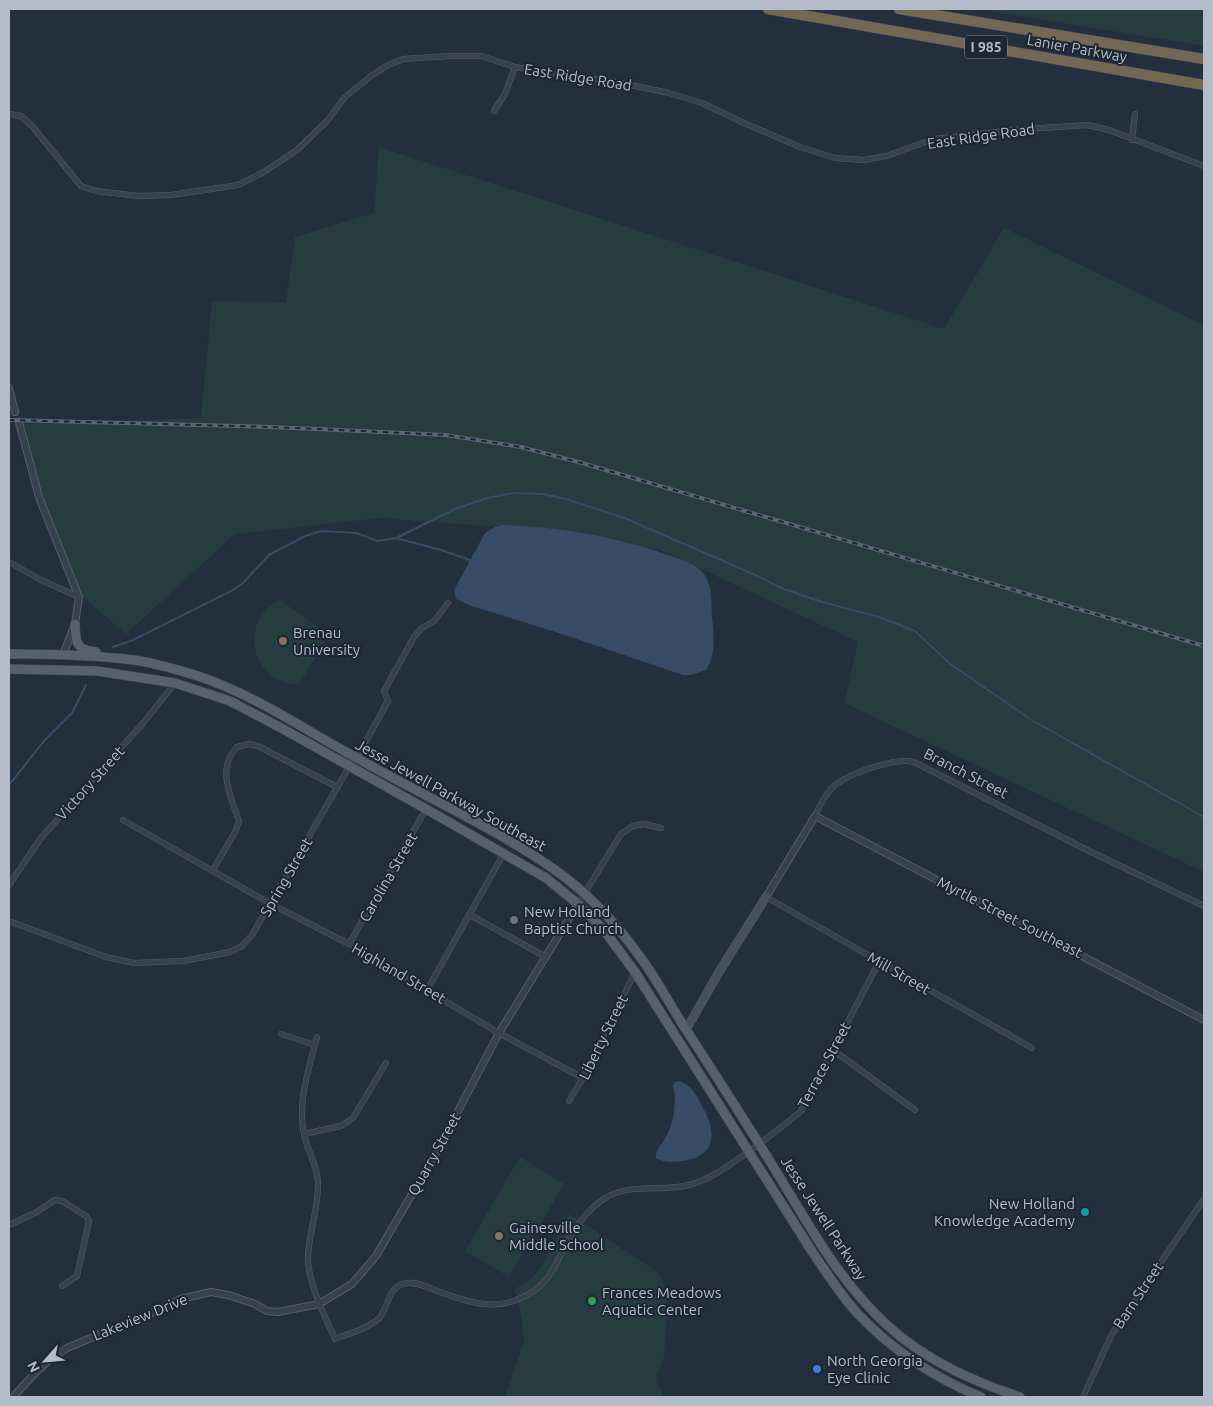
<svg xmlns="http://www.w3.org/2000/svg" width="1213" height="1406" font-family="Ubuntu,sans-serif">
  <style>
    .green { fill: #263c3f }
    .water { fill: #394c67 }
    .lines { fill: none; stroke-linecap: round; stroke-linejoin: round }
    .stream { stroke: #394c67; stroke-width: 2 }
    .minor-casing { stroke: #565f6c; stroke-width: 6 }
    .tertiary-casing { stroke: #565f6c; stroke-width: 8 }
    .secondary-casing { stroke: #565f6c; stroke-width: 9 }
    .primary-casing { stroke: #414a57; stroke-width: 10 }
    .motorway-casing { stroke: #434c59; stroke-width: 11 }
    .minor { stroke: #38414e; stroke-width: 5 }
    .tertiary { stroke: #38414e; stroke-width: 6 }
    .secondary { stroke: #465061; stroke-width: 8 }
    .primary { stroke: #56606e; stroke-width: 9 }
    .motorway { stroke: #746855; stroke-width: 10 }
    .rail-casing { stroke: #5a6575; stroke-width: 4 }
    .rail { stroke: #1d2633; stroke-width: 2; stroke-dasharray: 5.5; stroke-linecap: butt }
    .education-dot { fill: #8d6e63; stroke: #1d2633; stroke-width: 2 }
    .worship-dot { fill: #6b7280; stroke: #1d2633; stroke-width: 2 }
    .culture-dot { fill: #0f9aa8; stroke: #1d2633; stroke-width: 2 }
    .leisure-dot { fill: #2e9e5b; stroke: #1d2633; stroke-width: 2 }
    .shop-dot { fill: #3f7fe0; stroke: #1d2633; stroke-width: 2 }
    .labels { text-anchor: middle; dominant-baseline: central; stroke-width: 4; stroke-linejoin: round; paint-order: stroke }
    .shield { fill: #1d2633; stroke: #878f9c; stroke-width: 1 }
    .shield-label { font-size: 14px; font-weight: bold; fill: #b4bcc9 }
    .street-label { font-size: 15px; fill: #b4bcc9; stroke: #1d2633 }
    .poi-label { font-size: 15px; fill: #b4bcc9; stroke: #1d2633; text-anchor: start }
  </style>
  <rect width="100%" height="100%" fill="#242f3e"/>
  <path class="green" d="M978 9H1204V46Z
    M379 147 944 329 1004 228 1204 325V872L844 703 858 642 658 549 485 526 379 518 235 534 126 634 70 586 14 424 201 418 212 301 286 302 295 237 374 213Z
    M280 600 325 632 326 638 299 685C252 684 236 622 280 600Z
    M520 1157 564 1184 509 1277 465 1251Z
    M569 1214 659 1273 666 1288 667 1312 664 1356 656 1379 664 1397H505L524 1341 522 1320 515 1289 532 1278 544 1262Z"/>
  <path class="water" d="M503 525C560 527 614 536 668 555 681 560 696 563 704 574 713 586 711 604 712 618 714 636 716 655 706 670L691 675H683L562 634 469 605 456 599 454 590 485 533 495 527Z
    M679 1081C692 1085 696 1095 702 1106 717 1132 717 1156 683 1161 674 1162 664 1163 656 1158 656 1147 661 1146 666 1137 674 1123 677 1101 673 1085L675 1082Z"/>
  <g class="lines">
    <path class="stream" d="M396 538 441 550 470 560
      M113 647 133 640 231 591 242 584 269 555 305 536 321 531 356 533 378 541 396 538 455 509 487 498 513 493 543 494 566 499 627 519 753 574 781 588 822 602 879 617 915 631 949 663 1030 719 1204 817
      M9 785 44 741 72 713 86 685"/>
    <defs>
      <path id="minor" d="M494 111 505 94 515 67
        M9 114 21 116 33 127 81 186 96 191 139 196 171 195 238 185 264 172 297 150 327 121 345 97 371 76 388 65 403 59 450 56H481L515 67 553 74 611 81 669 93 702 103 746 124 800 147 835 158 864 160 886 156 934 139 1014 130 1087 125 1109 130 1204 166
        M1132 140 1135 114
        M9 562 41 580 79 597
        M815 816C819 807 824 797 831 789 845 774 895 757 914 762L1089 851 1204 906
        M123 820 271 904 349 944 499 1033 583 1078
        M213 870 235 832 239 821C231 797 216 768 237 747L249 744 258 746 337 787
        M9 885 41 838 144 722 175 683
        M766 897 1032 1048
        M578 904 621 834 633 826 644 824 661 828
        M470 915 546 957
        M9 921 106 957 134 963 183 961 230 952 242 946 252 935 349 767 360 752 388 701 384 691 414 637 422 628 434 621 448 603
        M349 944 426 809
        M427 990 504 853
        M281 1034 315 1045
        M317 1037C309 1068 297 1103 304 1134 307 1150 317 1165 318 1182 319 1208 309 1231 308 1257 307 1280 325 1317 335 1339 348 1334 364 1330 376 1321 390 1311 385 1285 408 1283 418 1282 428 1287 437 1291 472 1303 499 1314 534 1291 555 1276 560 1252 573 1232 581 1219 594 1204 607 1197 631 1183 663 1192 689 1185 712 1179 732 1163 751 1150 768 1137 785 1125 801 1111L879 962
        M833 1050 915 1110
        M569 1101 583 1078 635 972
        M304 1134 341 1126 353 1118 386 1063
        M9 1225 35 1213 55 1200 62 1201 86 1216 89 1221 77 1276 62 1286
        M1083 1397 1112 1334 1204 1199"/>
      <path id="tertiary" d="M9 388 15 412
        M19 422 39 497 79 597 75 624 63 655
        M766 897 815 816 1204 1020
        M13 1397 37 1371 52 1358 67 1348 159 1310 180 1299 211 1292 228 1295 255 1304 267 1311 278 1312 319 1304 352 1284 376 1256 437 1151 499 1033 578 904"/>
      <path id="secondary" d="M686 1030 719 972 766 897"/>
      <path id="primary" d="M75 624C76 642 75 650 96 652
        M9 654C50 654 93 655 134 660 156 663 178 670 198 676 255 695 305 730 357 758 420 794 487 824 548 865 584 889 616 923 641 958 658 981 671 1007 687 1031 718 1079 749 1127 779 1176 811 1229 841 1283 887 1325 925 1360 972 1381 1020 1397
        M9 669 97 671 175 683 230 701 283 729 426 809 546 878 578 904 603 929 635 972 813 1253C827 1273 841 1296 858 1314 893 1351 935 1378 981 1397"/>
      <path id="motorway" d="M768 9 1204 85
        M899 9 1204 59"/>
    </defs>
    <use href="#minor" class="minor-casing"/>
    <use href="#tertiary" class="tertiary-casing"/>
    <use href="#secondary" class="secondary-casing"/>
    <use href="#primary" class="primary-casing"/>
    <use href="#motorway" class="motorway-casing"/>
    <use href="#minor" class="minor"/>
    <use href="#tertiary" class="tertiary"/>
    <use href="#secondary" class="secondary"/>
    <use href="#primary" class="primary"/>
    <use href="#motorway" class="motorway"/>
    <defs>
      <path id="rail" d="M9 420 272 427 446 435 521 447 582 463 1204 646"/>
    </defs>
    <use href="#rail" class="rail-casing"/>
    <use href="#rail" class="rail"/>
  </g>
  <g class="education-dot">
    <circle cx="283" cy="641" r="5"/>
    <circle cx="499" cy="1236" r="5"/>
  </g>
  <circle class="worship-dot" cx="514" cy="920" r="5"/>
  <circle class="culture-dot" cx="1085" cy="1212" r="5"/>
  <circle class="leisure-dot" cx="592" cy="1301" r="5"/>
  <circle class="shop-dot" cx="817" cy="1369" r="5"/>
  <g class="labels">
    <rect class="shield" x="965" y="35.5" width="42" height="23" rx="4"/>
    <g class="shield-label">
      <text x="986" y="47">I 985</text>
    </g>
    <g class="street-label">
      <text transform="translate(1077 48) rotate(10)">Lanier Parkway</text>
      <text transform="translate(578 77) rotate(9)">East Ridge Road</text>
      <text transform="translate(981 136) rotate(-8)">East Ridge Road</text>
      <text transform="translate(966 773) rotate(27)">Branch Street</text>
      <text transform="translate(90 783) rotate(-48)">Victory Street</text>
      <text transform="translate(451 795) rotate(29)">Jesse Jewell Parkway Southeast</text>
      <text transform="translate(286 877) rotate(-60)">Spring Street</text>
      <text transform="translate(388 877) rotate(-60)">Carolina Street</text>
      <text transform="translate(1010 917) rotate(27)">Myrtle Street Southeast</text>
      <text transform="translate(399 973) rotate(30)">Highland Street</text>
      <text transform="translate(899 973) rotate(30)">Mill Street</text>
      <text transform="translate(603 1037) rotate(-64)">Liberty Street</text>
      <text transform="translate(824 1065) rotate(-62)">Terrace Street</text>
      <text transform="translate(434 1154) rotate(-61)">Quarry Street</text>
      <text transform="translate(824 1218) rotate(57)">Jesse Jewell Parkway</text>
      <text transform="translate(1138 1295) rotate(-56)">Barn Street</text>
      <text transform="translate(140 1317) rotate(-22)">Lakeview Drive</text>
    </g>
    <g class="poi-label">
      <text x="293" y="632">Brenau<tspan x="293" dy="17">University</tspan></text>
      <text x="524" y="911">New Holland<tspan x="524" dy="17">Baptist Church</tspan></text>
      <text x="1075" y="1203" text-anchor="end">New Holland<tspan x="1075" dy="17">Knowledge Academy</tspan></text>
      <text x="509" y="1227">Gainesville<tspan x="509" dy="17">Middle School</tspan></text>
      <text x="602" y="1292">Frances Meadows<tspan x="602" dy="17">Aquatic Center</tspan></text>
      <text x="827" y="1360">North Georgia<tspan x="827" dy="17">Eye Clinic</tspan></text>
    </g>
  </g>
  <rect width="1213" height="1406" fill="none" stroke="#b4bcc9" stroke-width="20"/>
  <g transform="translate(45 1361) rotate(243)" stroke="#1d2633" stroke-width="4" paint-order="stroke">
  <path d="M0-4L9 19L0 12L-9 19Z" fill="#b4bcc9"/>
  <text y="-8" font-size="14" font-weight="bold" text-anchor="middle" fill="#b4bcc9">N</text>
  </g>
</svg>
